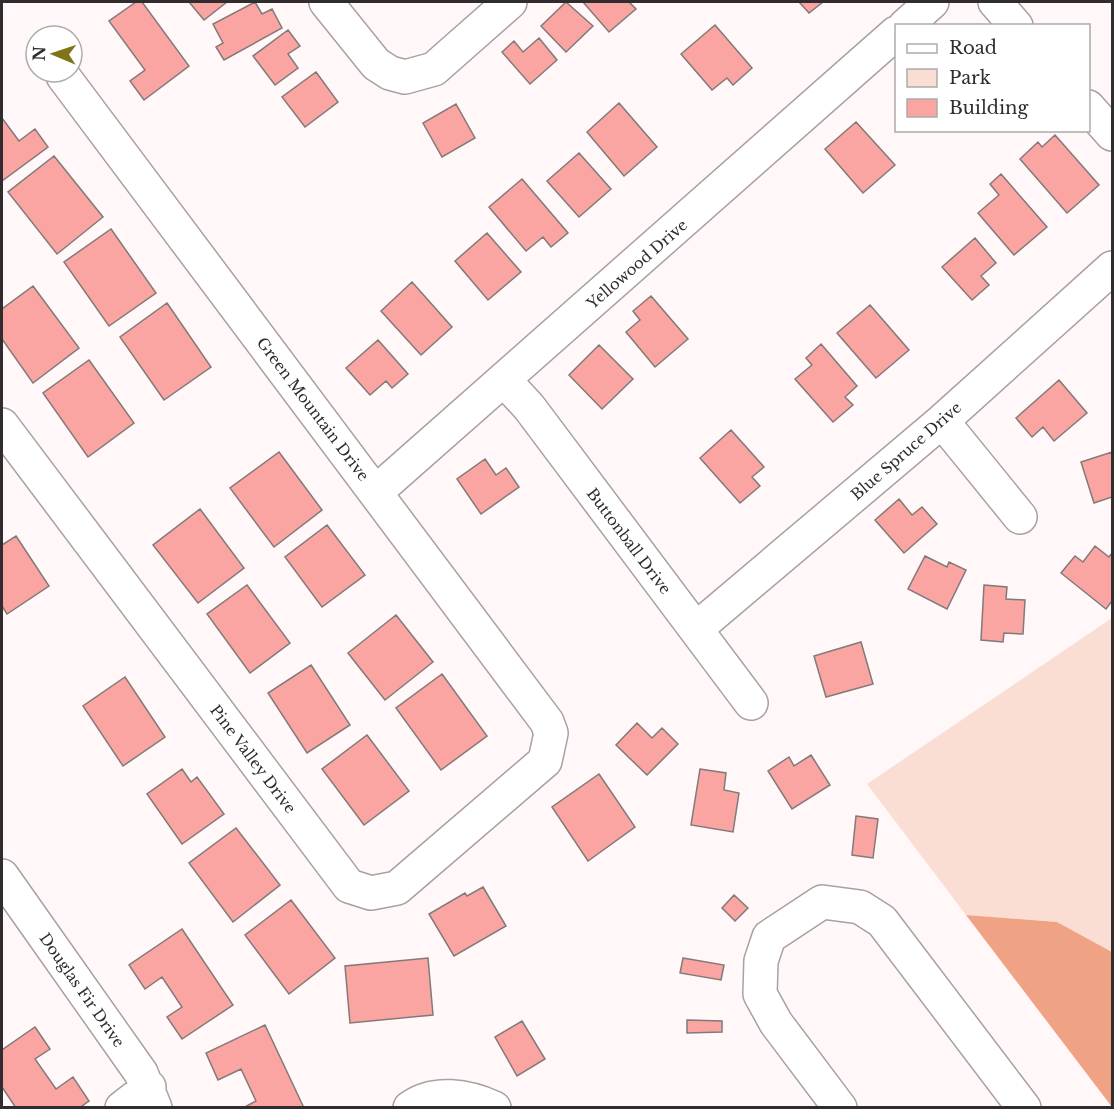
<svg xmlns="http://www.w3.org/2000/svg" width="1114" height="1109" font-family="'Libre Baskerville',serif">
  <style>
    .green { fill: #faded3 }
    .forest { fill: #f0a384 }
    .building { fill: #faa5a1; stroke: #827979; stroke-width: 1.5 }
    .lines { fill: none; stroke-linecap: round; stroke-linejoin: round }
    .minor-casing { stroke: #a8a0a1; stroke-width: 36 }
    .minor { stroke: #fff; stroke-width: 33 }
    .labels { text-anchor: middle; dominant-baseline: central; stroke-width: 6; stroke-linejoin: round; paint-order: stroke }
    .street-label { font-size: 15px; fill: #312d2e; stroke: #fff }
  </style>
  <rect width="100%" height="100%" fill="#fff7f8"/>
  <path class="green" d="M1112 618V952L1057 922 966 915 867 784Z"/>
  <path class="forest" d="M966 915 1057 922 1112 952V1107Z"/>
  <path class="building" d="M136 2H142L189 66 144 100 130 81 145 70 109 21Z
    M189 2H227L204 20Z
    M255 2 262 14 272 9 282 28 224 60 216 47 223 43 213 24Z
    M566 2 593 26 566 52 541 26Z
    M583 2H629L636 9 609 32Z
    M799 2H823L809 13Z
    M715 25 752 68 733 85 727 78 712 90 681 54Z
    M288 30 300 46 288 54 298 68 275 85 253 56Z
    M539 38 557 60 530 84 502 52 514 41 523 52Z
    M316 72 338 102 305 127 282 97Z
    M619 103 657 147 624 176 587 132Z
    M456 104 475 138 442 157 423 123Z
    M2 118 19 141 35 129 48 147 2 181Z
    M856 122 895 165 863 193 825 149Z
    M1055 135 1099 185 1067 213 1020 159 1038 142 1042 147Z
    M579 153 611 189 579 217 547 181Z
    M54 156 103 217 57 254 8 192Z
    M1001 174 1047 227 1014 255 978 213 999 195 990 184Z
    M522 179 568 233 551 247 543 237 526 251 489 207Z
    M111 229 156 293 109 326 64 262Z
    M487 233 521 272 488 300 455 261Z
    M975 238 996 263 981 276 989 285 972 300 942 267Z
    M412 282 452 327 421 355 381 311Z
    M33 286 79 348 33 383 2 339V309Z
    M651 296 688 339 655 367 626 332 640 320 633 311Z
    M167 303 211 367 164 400 120 337Z
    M870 305 909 350 876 378 837 333Z
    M378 340 408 374 392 388 386 381 370 395 346 368Z
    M821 344 857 386 845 397 853 405 833 422 795 379 812 365 806 358Z
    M599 345 633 379 602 409 569 375Z
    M89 360 134 423 88 457 43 393Z
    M1059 380 1087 413 1054 441 1043 427 1032 437 1016 418Z
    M731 430 764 467 752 477 760 486 740 503 700 458Z
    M279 452 322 510 274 547 230 488Z
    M1112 452V497L1094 503 1081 462Z
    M485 459 496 475 506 468 519 487 481 514 457 479Z
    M899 499 912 515 922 507 937 524 904 553 875 520Z
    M200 509 244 568 198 603 153 545Z
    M327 525 365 575 322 607 285 557Z
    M16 536 49 586 7 614 2 606V545Z
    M1095 546 1109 557 1112 553V601L1106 609 1061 573 1075 556 1083 562Z
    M925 556 947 567 949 562 966 570 947 609 908 589Z
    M247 585 290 643 250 673 207 614Z
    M984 585 1007 587 1006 599 1025 600 1023 634 1004 633 1003 642 981 640Z
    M396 615 433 662 385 700 348 653Z
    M861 642 873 684 826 697 814 656Z
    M311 665 350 725 307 753 268 693Z
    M442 674 487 736 441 770 396 708Z
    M125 677 165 737 123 766 83 706Z
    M637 723 652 738 662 728 678 744 647 775 616 745Z
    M367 735 409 791 364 825 322 769Z
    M811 755 830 785 792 809 768 771 789 757 794 766Z
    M182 769 191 782 197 777 224 814 182 844 147 794Z
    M700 769 726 773 724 790 739 793 733 832 691 825Z
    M599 774 635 827 588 861 552 807Z
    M856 816 878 819 873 858 852 855Z
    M236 828 280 885 233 922 189 863Z
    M483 887 506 926 454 956 429 914 465 893 467 896Z
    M734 895 748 908 735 921 722 908Z
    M291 900 335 958 289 994 245 935Z
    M182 929 233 1005 182 1039 167 1017 182 1007 162 977 145 989 129 965Z
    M428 958 433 1015 350 1023 345 966Z
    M683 958 724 965 721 980 680 973Z
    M687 1020 722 1021V1032L687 1033Z
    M522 1021 545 1059 517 1076 495 1037Z
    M265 1025 304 1108H243L256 1101 241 1069 218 1080 206 1053Z
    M35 1027 50 1049 35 1059 56 1089 73 1077 89 1101 79 1108H16L2 1087V1050Z"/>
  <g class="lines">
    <defs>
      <path id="minor" d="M326 2 376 64 390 73 405 77 434 69 510 2
        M995 2 1016 26
        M905 26 932 2
        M1088 107 1112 134
        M504 380 529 407 751 703
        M942 421 1020 517
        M2 425 349 886 371 893 397 888 545 761 551 733 547 722 63 76
        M376 492 896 33
        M696 629 942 421 1112 268
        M2 876 141 1073 155 1108
        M122 1108 149 1087
        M410 1108C434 1090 468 1096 494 1108
        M840 1108 776 1023 760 994 761 961 769 937 822 902 860 907 882 921 1024 1108"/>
    </defs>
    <use href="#minor" class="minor-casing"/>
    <use href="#minor" class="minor"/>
  </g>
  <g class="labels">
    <g class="street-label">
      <text transform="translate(637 264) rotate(-41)">Yellowood Drive</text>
      <text transform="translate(313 409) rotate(53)">Green Mountain Drive</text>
      <text transform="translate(906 451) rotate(-41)">Blue Spruce Drive</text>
      <text transform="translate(629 541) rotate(53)">Buttonball Drive</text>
      <text transform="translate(253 759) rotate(53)">Pine Valley Drive</text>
      <text transform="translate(82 990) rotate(55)">Douglas Fir Drive</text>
    </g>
  </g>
  <rect width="1114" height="1109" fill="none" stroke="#312d2e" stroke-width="6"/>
  <rect x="895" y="24" width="195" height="108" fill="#ffffff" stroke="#adabab" stroke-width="1.5"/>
  <rect x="907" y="44" width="30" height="9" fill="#ffffff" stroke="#adabab" stroke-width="1.5"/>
  <text x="949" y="54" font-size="18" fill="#312d2e">Road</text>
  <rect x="907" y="69" width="30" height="18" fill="#faded3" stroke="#adabab" stroke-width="1.5"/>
  <text x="949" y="84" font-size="18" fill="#312d2e">Park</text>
  <rect x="907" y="99" width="30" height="18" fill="#faa5a1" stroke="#adabab" stroke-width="1.5"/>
  <text x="949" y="114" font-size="18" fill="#312d2e">Building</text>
  <g transform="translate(54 54) rotate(272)"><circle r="28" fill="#ffffff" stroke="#adabab" stroke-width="1.5"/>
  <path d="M0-4.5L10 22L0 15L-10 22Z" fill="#7f7416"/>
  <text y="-9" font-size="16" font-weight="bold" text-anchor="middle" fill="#312d2e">N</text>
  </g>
</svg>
